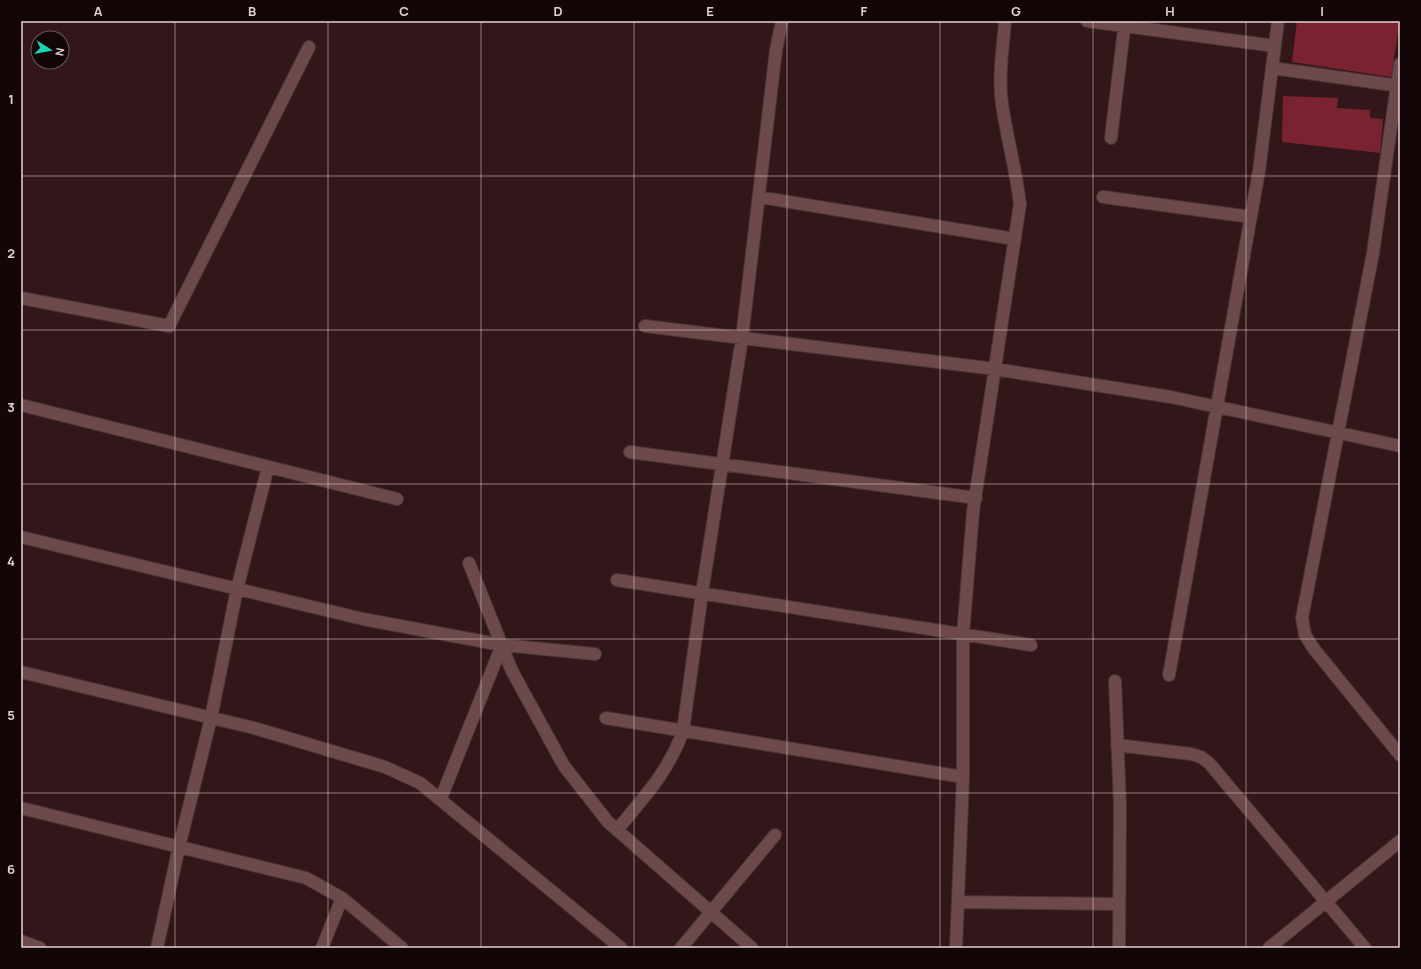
<svg xmlns="http://www.w3.org/2000/svg" width="1421" height="969" font-family="Manrope,sans-serif">
  <style>
    .building { fill: #792331 }
    .lines { fill: none; stroke-linecap: round; stroke-linejoin: round }
    .street-casing { stroke: #4a3436; stroke-width: 14 }
    .street { stroke: #6c4a4c; stroke-width: 12 }
    .grid { fill: none; stroke: #e6d1d2; stroke-width: 1; stroke-opacity: 0.55 }
    .neatline { fill: none; stroke: #e6d1d2; stroke-width: 1.5 }
    .grid-label { font-size: 13px; text-anchor: middle; font-weight: bold; fill: #e6d1d2 }
  </style>
  <rect width="100%" height="100%" fill="#331619"/>
  <path class="building" d="M1297 21H1400L1391 77 1292 62Z
    M1283 96 1338 98 1337 108 1370 110V118L1383 119 1380 153 1282 142Z"/>
  <g class="lines">
    <defs>
      <path id="street" d="M1087 21 1275 46
        M1400 64 1373 253 1302 618 1305 635 1314 649 1400 755
        M1272 68 1400 86
        M1111 138 1125 21
        M759 197 1015 239
        M1103 197 1251 217
        M21 298 169 326 309 47
        M645 326 995 369 1171 397 1400 446
        M21 405 397 499
        M630 452 976 498
        M21 537 363 619 502 645 595 654
        M469 563 512 671 564 766 608 822 752 948
        M617 580 1031 645
        M21 672 254 728 385 767 420 783 621 948
        M1169 675 1259 171 1278 21
        M1115 681 1120 805 1119 948
        M606 718 963 777
        M1117 745 1191 754 1201 757 1209 763 1365 948
        M441 798 502 645
        M21 808 306 878 342 898 402 948
        M617 830C644 797 669 771 683 731L702 593 742 338 776 50 782 21
        M958 902 1119 904
        M21 941 40 948
        M157 948 179 847 211 718 237 589 268 467
        M322 948 342 898
        M681 948 775 835
        M956 948 963 777V635L973 512 1020 204C1016 170 1007 138 1002 104 998 77 1003 48 1005 21
        M1269 948 1400 841"/>
    </defs>
    <use href="#street" class="street-casing"/>
    <use href="#street" class="street"/>
  </g>
  <path class="grid" d="M175 21V948M328 21V948M481 21V948M634 21V948M787 21V948M940 21V948M1093 21V948M1246 21V948M21 176H1400M21 330H1400M21 484H1400M21 639H1400M21 793H1400"/>
  <rect width="1421" height="969" fill="none" stroke="#120607" stroke-width="44"/>
  <g transform="translate(50 50) rotate(101)"><circle r="19" fill="#120607" stroke="#675758"/>
  <path d="M0-3L7 15L0 10L-7 15Z" fill="#19d5b2"/>
  <text y="-6" font-size="11" font-weight="bold" text-anchor="middle" fill="#e6d1d2">N</text>
  </g>
  <rect x="22" y="22" width="1377" height="925" class="neatline"/>
  <g class="grid-label">
    <text x="98" y="16">A</text>
    <text x="252" y="16">B</text>
    <text x="404" y="16">C</text>
    <text x="558" y="16">D</text>
    <text x="710" y="16">E</text>
    <text x="864" y="16">F</text>
    <text x="1016" y="16">G</text>
    <text x="1170" y="16">H</text>
    <text x="1322" y="16">I</text>
    <text x="11" y="104">1</text>
    <text x="11" y="258">2</text>
    <text x="11" y="412">3</text>
    <text x="11" y="566">4</text>
    <text x="11" y="720">5</text>
    <text x="11" y="874">6</text>
  </g>
</svg>
